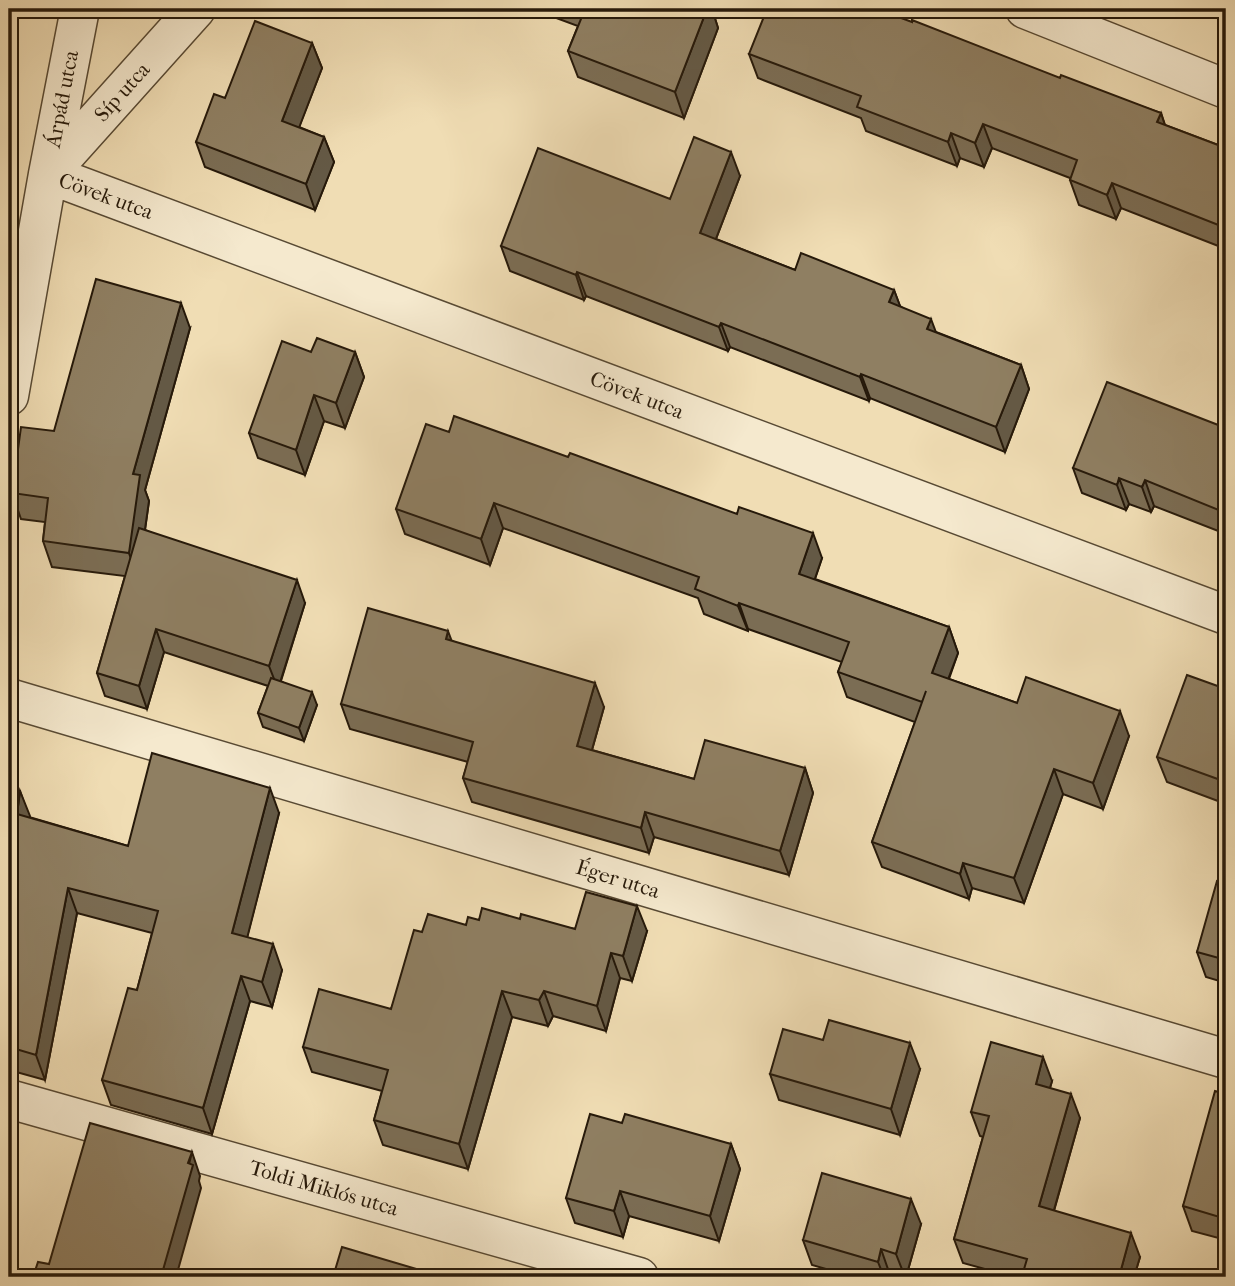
<svg xmlns="http://www.w3.org/2000/svg" width="1235" height="1286" font-family="'IM FELL French Canon',serif">
  <rect width="100%" height="100%" fill="#f0ddb4"/>
  <filter id="stains"><feTurbulence type="fractalNoise" baseFrequency=".00286" numOctaves="4"/><feColorMatrix values="0 0 0 0 .2 0 0 0 0 .09 0 0 0 0 .02 0 0 0 .5 -.17"/></filter>
  <radialGradient id="worn" r=".72"><stop offset=".6" stop-color="#630" stop-opacity="0"/><stop offset="1" stop-color="#630" stop-opacity=".3"/></radialGradient>
  <g fill="none" stroke-linecap="round" stroke-linejoin="round">
    <defs>
      <path id="minor" d="M 1025,9 L 1226,89
        M 49,173 L 196,9
        M 48,174 L 1226,615
        M 9,396 L 48,174 L 80,9
        M 9,698 L 1226,1059
        M 9,1099 L 639,1277"/>
    </defs>
    <!-- minor casing -->
    <use href="#minor" stroke="#584a34" stroke-width="41"/>
    <!-- minor -->
    <use href="#minor" stroke="#f5e9ce" stroke-width="38"/>
  </g>
  <!-- wall -->
  <path fill="#7b6d54" stroke="#26190a" stroke-width="2" d="M 532,9 L 712,9 L 718,28 L 684,118 L 578,77 L 568,51 L 578,26 Z
    M 312,43 L 322,68 L 299,127 L 324,137 L 334,162 L 315,210 L 205,167 L 196,142 L 225,98 Z
    M 749,54 L 1060,78 L 1161,113 L 1165,125 L 1226,148 L 1226,249 L 1121,208 L 1116,219 L 1079,205 L 1070,180 L 1070,178 L 992,148 L 984,167 L 960,158 L 957,166 L 866,131 L 861,118 L 758,78 Z
    M 740,176 L 716,239 L 795,270 L 894,290 L 900,306 L 936,332 L 1021,365 L 1029,389 L 1005,452 L 870,398 L 869,401 L 730,347 L 728,351 L 586,296 L 584,300 L 510,271 L 501,246 L 670,199 Z
    M 190,328 L 145,490 L 149,501 L 145,530 L 305,603 L 281,681 L 317,705 L 304,741 L 263,727 L 258,713 L 268,686 L 164,652 L 147,709 L 105,696 L 97,673 L 125,576 L 52,567 L 43,541 L 45,522 L 21,519 L 12,493 L 54,431 Z
    M 311,352 L 355,352 L 364,377 L 345,428 L 324,421 L 305,475 L 258,458 L 249,433 Z
    M 1226,428 L 1226,534 L 1154,506 L 1151,512 L 1129,504 L 1126,510 L 1082,493 L 1073,468 Z
    M 449,432 L 822,558 L 815,579 L 949,627 L 958,653 L 949,679 L 1017,703 L 1129,736 L 1103,809 L 1063,794 L 1024,903 L 972,888 L 969,899 L 882,867 L 872,842 L 915,722 L 847,697 L 838,672 L 842,662 L 748,629 L 748,631 L 704,614 L 698,598 L 503,528 L 490,565 L 405,534 L 396,509 Z
    M 452,641 L 604,707 L 592,750 L 694,779 L 805,768 L 813,793 L 789,875 L 654,837 L 649,853 L 472,802 L 463,778 L 468,762 L 350,729 L 341,704 Z
    M 1226,689 L 1226,804 L 1167,782 L 1157,757 Z
    M 9,790 L 20,791 L 29,817 L 128,846 L 279,813 L 247,937 L 282,970 L 272,1007 L 250,1001 L 212,1134 L 111,1105 L 102,1080 L 137,990 L 152,933 L 77,913 L 45,1080 L 9,1070 Z
    M 1226,884 L 1226,983 L 1206,977 L 1197,952 Z
    M 520,919 L 575,929 L 647,931 L 632,981 L 620,978 L 606,1031 L 553,1016 L 548,1026 L 512,1017 L 468,1169 L 383,1145 L 374,1120 L 382,1091 L 312,1072 L 303,1047 L 391,1009 L 422,932 L 466,925 L 479,920 Z
    M 920,1069 L 900,1135 L 779,1100 L 770,1074 Z
    M 1052,1081 L 1050,1088 L 1080,1118 L 1054,1211 L 1140,1257 L 1134,1277 L 1014,1277 L 963,1263 L 954,1239 L 983,1137 L 980,1136 L 971,1112 Z
    M 1226,1094 L 1226,1240 L 1192,1231 L 1183,1206 Z
    M 622,1123 L 731,1144 L 740,1169 L 719,1241 L 629,1216 L 623,1237 L 575,1223 L 566,1198 Z
    M 921,1224 L 906,1277 L 899,1277 L 890,1275 L 890,1277 L 854,1277 L 812,1265 L 803,1240 Z"/>
  <!-- shaded-wall -->
  <path fill="#645945" stroke="#26190a" stroke-width="2" d="M 707,9 L 712,9 L 718,28 L 684,118 L 675,92 Z
    M 312,43 L 322,68 L 292,146 L 282,121 Z
    M 9,75 L 16,93 L 9,143 Z
    M 1161,113 L 1169,138 L 1157,122 Z
    M 983,124 L 992,148 L 984,167 L 975,143 Z
    M 951,133 L 960,158 L 957,166 L 948,142 Z
    M 324,137 L 334,162 L 315,210 L 306,184 Z
    M 731,152 L 740,176 L 709,257 L 700,233 Z
    M 1112,183 L 1121,208 L 1116,219 L 1107,195 Z
    M 577,272 L 586,296 L 584,300 L 576,275 Z
    M 894,290 L 903,314 L 889,302 Z
    M 181,303 L 190,328 L 145,490 L 149,501 L 138,578 L 129,553 L 133,474 Z
    M 931,319 L 940,343 L 927,329 Z
    M 721,323 L 730,347 L 728,351 L 719,327 Z
    M 355,352 L 364,377 L 345,428 L 336,403 Z
    M 1021,365 L 1029,389 L 1005,452 L 996,427 Z
    M 861,374 L 870,398 L 869,401 L 860,377 Z
    M 314,395 L 324,421 L 305,475 L 296,450 Z
    M 1119,478 L 1129,504 L 1126,510 L 1117,485 Z
    M 1145,480 L 1154,506 L 1151,512 L 1142,487 Z
    M 494,503 L 503,528 L 490,565 L 481,539 Z
    M 813,533 L 822,558 L 808,599 L 799,574 Z
    M 297,580 L 305,603 L 278,689 L 269,666 Z
    M 739,603 L 748,629 L 748,631 L 738,606 Z
    M 949,627 L 958,653 L 941,698 L 932,673 Z
    M 156,629 L 164,652 L 147,709 L 139,686 Z
    M 448,631 L 457,655 L 446,639 Z
    M 595,683 L 604,707 L 586,771 L 577,746 Z
    M 312,692 L 317,705 L 304,741 L 299,728 Z
    M 1120,711 L 1129,736 L 1103,809 L 1093,783 Z
    M 805,768 L 813,793 L 789,875 L 780,851 Z
    M 1054,769 L 1063,794 L 1024,903 L 1014,878 Z
    M 270,788 L 279,813 L 242,958 L 232,933 Z
    M 20,791 L 30,816 L 26,839 L 17,814 Z
    M 645,812 L 654,837 L 649,853 L 641,828 Z
    M 963,863 L 972,888 L 969,899 L 960,874 Z
    M 68,888 L 77,913 L 45,1080 L 36,1055 Z
    M 637,906 L 647,931 L 632,981 L 623,956 Z
    M 273,944 L 282,970 L 272,1007 L 262,982 Z
    M 611,953 L 620,978 L 606,1031 L 597,1006 Z
    M 241,976 L 250,1001 L 212,1134 L 203,1108 Z
    M 502,991 L 512,1017 L 468,1169 L 459,1144 Z
    M 544,991 L 553,1016 L 548,1026 L 539,1000 Z
    M 910,1043 L 920,1069 L 900,1135 L 891,1109 Z
    M 1043,1057 L 1052,1081 L 1044,1108 L 1036,1084 Z
    M 1071,1094 L 1080,1118 L 1048,1231 L 1039,1206 Z
    M 731,1144 L 740,1169 L 719,1241 L 710,1216 Z
    M 192,1152 L 200,1176 L 199,1181 L 201,1188 L 176,1277 L 161,1277 Z
    M 620,1191 L 629,1216 L 623,1237 L 614,1211 Z
    M 911,1199 L 921,1224 L 906,1277 L 905,1277 L 896,1254 Z
    M 1131,1233 L 1140,1257 L 1134,1277 L 1119,1277 Z
    M 881,1249 L 890,1275 L 890,1277 L 884,1277 L 878,1262 Z"/>
  <!-- building -->
  <path fill="#8f7f62" stroke="#26190a" stroke-width="2" d="M 585,9 L 707,9 L 675,92 L 568,51 Z
    M 767,9 L 877,9 L 912,22 L 912,20 L 1060,78 L 1061,75 L 1161,113 L 1157,122 L 1226,148 L 1226,228 L 1112,183 L 1107,195 L 1070,180 L 1077,160 L 983,124 L 975,143 L 951,133 L 948,142 L 857,107 L 861,96 L 749,54 Z
    M 255,21 L 312,43 L 282,121 L 324,137 L 306,184 L 196,142 L 214,94 L 225,98 Z
    M 694,137 L 731,152 L 700,233 L 795,270 L 801,253 L 894,290 L 889,302 L 931,319 L 927,329 L 1021,365 L 996,427 L 861,374 L 860,377 L 721,323 L 719,327 L 577,272 L 576,275 L 501,246 L 538,148 L 670,199 Z
    M 96,279 L 181,303 L 133,474 L 140,475 L 129,553 L 43,541 L 48,498 L 12,493 L 21,427 L 54,431 Z
    M 317,338 L 355,352 L 336,403 L 314,395 L 296,450 L 249,433 L 282,341 L 311,352 Z
    M 1107,382 L 1226,428 L 1226,513 L 1145,480 L 1142,487 L 1119,478 L 1117,485 L 1073,468 Z
    M 454,416 L 568,457 L 570,453 L 737,514 L 739,507 L 813,533 L 799,574 L 949,627 L 932,673 L 1017,703 L 1026,677 L 1120,711 L 1093,783 L 1054,769 L 1014,878 L 963,863 L 960,874 L 872,842 L 926,691 L 922,702 L 838,672 L 849,642 L 739,603 L 738,606 L 695,589 L 699,577 L 494,503 L 481,539 L 396,509 L 426,424 L 449,432 Z
    M 139,528 L 297,580 L 269,666 L 156,629 L 139,686 L 97,673 Z
    M 368,608 L 448,631 L 446,639 L 595,683 L 577,746 L 694,779 L 705,740 L 805,768 L 780,851 L 645,812 L 641,828 L 463,778 L 473,742 L 341,704 Z
    M 1187,675 L 1226,689 L 1226,782 L 1157,757 Z
    M 271,678 L 312,692 L 299,728 L 258,713 Z
    M 152,753 L 270,788 L 232,933 L 273,944 L 262,982 L 241,976 L 203,1108 L 102,1080 L 128,988 L 137,990 L 158,911 L 68,888 L 36,1055 L 9,1047 L 9,790 L 20,791 L 17,814 L 128,846 Z
    M 1217,881 L 1226,884 L 1226,960 L 1197,952 Z
    M 586,892 L 637,906 L 623,956 L 611,953 L 597,1006 L 544,991 L 539,1000 L 502,991 L 459,1144 L 374,1120 L 388,1070 L 303,1047 L 319,989 L 391,1009 L 414,930 L 422,932 L 428,914 L 466,925 L 468,917 L 479,920 L 482,908 L 520,919 L 521,914 L 575,929 Z
    M 829,1020 L 910,1043 L 891,1109 L 770,1074 L 783,1029 L 823,1040 Z
    M 991,1042 L 1043,1057 L 1036,1084 L 1071,1094 L 1039,1206 L 1131,1233 L 1119,1277 L 1027,1277 L 1022,1276 L 1027,1259 L 954,1239 L 989,1116 L 971,1112 Z
    M 1215,1091 L 1226,1094 L 1226,1219 L 1183,1206 Z
    M 590,1114 L 622,1123 L 625,1114 L 731,1144 L 710,1216 L 620,1191 L 614,1211 L 566,1198 Z
    M 90,1123 L 192,1152 L 188,1163 L 193,1165 L 161,1277 L 33,1277 L 38,1262 L 49,1264 Z
    M 822,1173 L 911,1199 L 896,1254 L 881,1249 L 878,1262 L 803,1240 Z
    M 342,1247 L 430,1273 L 428,1277 L 333,1277 Z"/>
  <g text-anchor="middle" stroke-width="5" stroke-linejoin="round" paint-order="stroke">
    <!-- street labels -->
    <g font-size="21" fill="#26190a" stroke="#f5e9ce">
      <text transform="translate(122 92) rotate(-48)" y="7">Síp utca</text>
      <text transform="translate(62 99) rotate(-79)" y="7">Árpád utca</text>
      <text transform="translate(106 196) rotate(20)" y="7">Cövek utca</text>
      <text transform="translate(637 395) rotate(21)" y="7">Cövek utca</text>
      <text transform="translate(618 879) rotate(17)" y="7">Éger utca</text>
      <text transform="translate(324 1188) rotate(16)" y="7">Toldi Miklós utca</text>
    </g>
  </g>
  <!-- margin -->
  <rect width="1235" height="1286" fill="none" stroke="#f0ddb4" stroke-width="35"/>
  <rect x="10" y="10" width="1214" height="1265" fill="none" stroke="#26190a" stroke-width="3.5"/>
  <rect x="18" y="18" width="1200" height="1251" fill="none" stroke="#26190a" stroke-width="2"/>
  <rect width="100%" height="100%" filter="url(#stains)"/>
  <rect width="100%" height="100%" fill="url(#worn)"/>
</svg>
